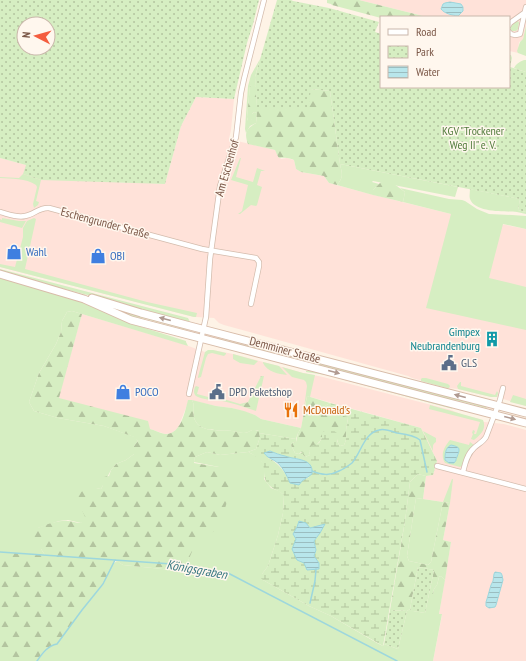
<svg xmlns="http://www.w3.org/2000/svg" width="526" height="661" font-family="'PT Sans Narrow',sans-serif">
  <defs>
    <pattern id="forest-firs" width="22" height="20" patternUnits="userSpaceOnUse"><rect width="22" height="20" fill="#d6eec2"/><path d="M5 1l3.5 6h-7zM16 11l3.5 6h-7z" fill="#b3c49f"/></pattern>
    <pattern id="wetland-marsh" width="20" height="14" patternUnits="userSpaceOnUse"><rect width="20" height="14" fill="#d6eec2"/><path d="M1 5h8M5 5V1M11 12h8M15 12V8" fill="none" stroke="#b3c49f"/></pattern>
    <pattern id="park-dots" width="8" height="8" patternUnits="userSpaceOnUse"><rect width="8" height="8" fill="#d6eec2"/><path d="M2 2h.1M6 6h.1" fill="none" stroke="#b3c49f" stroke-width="1.8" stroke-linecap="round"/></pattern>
    <pattern id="water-rules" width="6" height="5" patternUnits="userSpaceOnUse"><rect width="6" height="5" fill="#b8e6eb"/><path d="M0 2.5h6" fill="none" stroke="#9bbdc0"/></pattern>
  </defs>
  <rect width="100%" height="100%" fill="#fef3e6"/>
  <!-- commercial -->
  <path fill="#ffe2d9" d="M 359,0 L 526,0 L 526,26 L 523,40 L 519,42 L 518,53 L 514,52 L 509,51 L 509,17 L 427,17 Z
    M 196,97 L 234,99 L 231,130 L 229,139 L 275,150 L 281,159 L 287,158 L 294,160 L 296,169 L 301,172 L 324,176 L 329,183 L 370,194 L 451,214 L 526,229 L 526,406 L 497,397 L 491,397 L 458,389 L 447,388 L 412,378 L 408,376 L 224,325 L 219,323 L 214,318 L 196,317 L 194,317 L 0,267 L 0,158 L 26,165 L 123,183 L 134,182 L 165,184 L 181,126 Z
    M 82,314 L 183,344 L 205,352 L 213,350 L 233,354 L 282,367 L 303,373 L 323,377 L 451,410 L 463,415 L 480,419 L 484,422 L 504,424 L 526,430 L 526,661 L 433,661 L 442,615 L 439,614 L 451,542 L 443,540 L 450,503 L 423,499 L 426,476 L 433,475 L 437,461 L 421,428 L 307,396 L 301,428 L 261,419 L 255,415 L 232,408 L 216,406 L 189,400 L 178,428 L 172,433 L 165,434 L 58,398 Z"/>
  <!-- grass -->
  <path fill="#d6eec2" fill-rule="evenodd" d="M 517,21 L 519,22 L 518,29 L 516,31 L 512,31 L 510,29 L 510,26 Z
    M 526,26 L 526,56 L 518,53 L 517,51 L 520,42 L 523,39 Z
    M 260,59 L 255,77 L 256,87 L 253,85 L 250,86 L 247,117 L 248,121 L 252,119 L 252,114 L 254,112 L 257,113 L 256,123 L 250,126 L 246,133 L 245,129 L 248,86 L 251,75 Z
    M 524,60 L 526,60 L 526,72 L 514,68 C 516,64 519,62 524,60 Z
    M 240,158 L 241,158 L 236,177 L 253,182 L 257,168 L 265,171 L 261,171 L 257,185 L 262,187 L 257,205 L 256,206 L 251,205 L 240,214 L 238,214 L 242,211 L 248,185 L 231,180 Z
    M 340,164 L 458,187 L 455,197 L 373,181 L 372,182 L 379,184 L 373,190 L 373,195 L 337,185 C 344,176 342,174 340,164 Z
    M 23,174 L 41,180 L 36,201 L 39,202 L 38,205 L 34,208 L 33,204 L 37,187 L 36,185 C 26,178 11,179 0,178 L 0,177 L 19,178 Z
    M 400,188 L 449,199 L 462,200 L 465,201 L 477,209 L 489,214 L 512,215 L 526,216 L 526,229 L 503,224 L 489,278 L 526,287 L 526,330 L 426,308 L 451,214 L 403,202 L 405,192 Z
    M 470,189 L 520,199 L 518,210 L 526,212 L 526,214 C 523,213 520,213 517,212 C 505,211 475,213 470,199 C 469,196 470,192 470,189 Z
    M 2,218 L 19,221 L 26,221 L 22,228 L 0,222 L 0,219 L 2,220 Z
    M 34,218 L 36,219 L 25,269 L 147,302 L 197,313 L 196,317 L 194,317 L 0,267 L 0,264 L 15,267 L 23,237 L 23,228 L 27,221 Z
    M 0,269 C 63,285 125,302 188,318 L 190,322 L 0,272 Z
    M 0,278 L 73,297 L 100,307 L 129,323 L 186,341 L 186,342 L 188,346 L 72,311 L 67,312 L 62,321 L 61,332 L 56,344 L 39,373 L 29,402 L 34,411 L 58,418 L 104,426 L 135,437 L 138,441 L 134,446 L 134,454 L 126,460 L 116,464 L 111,470 L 101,489 L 95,488 L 81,500 C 81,507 83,512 87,519 L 81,523 L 68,520 L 59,521 L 38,528 L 41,549 L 45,555 L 0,552 Z
    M 127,312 L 129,312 L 188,328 L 187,330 L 146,319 L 128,316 L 126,315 Z
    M 217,338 L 257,348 L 272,350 L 487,407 L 486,408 L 463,402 L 447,399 L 271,352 L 250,349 L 216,340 Z
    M 208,350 L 213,350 L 226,353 L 226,354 L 224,356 L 212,353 L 208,354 L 206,358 L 201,377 L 198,378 L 198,377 L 205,352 Z
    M 233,354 L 258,361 L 254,365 L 240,363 L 233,359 Z
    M 263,362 L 279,366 L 287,375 C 279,374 267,372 263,363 Z
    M 282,367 L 303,373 L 315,375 L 310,397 L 307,396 L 304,408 L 307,386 L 306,382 L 304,380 L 292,377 Z
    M 306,371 L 313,371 L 449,406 L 453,409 L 326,375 L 306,372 Z
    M 422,378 L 426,378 L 448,384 L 450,386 L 449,388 L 447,388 L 421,381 L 421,379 Z
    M 460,382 L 461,382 L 461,386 L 495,395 L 497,391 L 498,393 L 497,397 L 491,397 L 458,389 L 457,386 Z
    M 196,386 L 199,387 L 197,394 L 212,398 L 220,398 L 240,404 L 248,402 L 241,406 C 235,404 228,402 222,401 C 215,400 202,400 196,396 C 193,393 194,390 195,387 Z
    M 513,395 L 526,399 L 526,406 L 510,402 Z
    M 192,400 L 216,406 L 232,408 L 244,411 L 255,415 L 261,419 L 301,428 L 298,433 L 296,439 L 259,433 L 259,431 C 250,428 252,432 244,433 C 240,433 235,431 232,431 C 220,429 203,433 196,422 C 191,415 196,407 192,400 Z
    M 430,405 L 483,420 C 487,429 480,435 474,440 L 471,439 L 473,434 L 472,433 L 473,430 L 475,431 L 474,434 L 476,434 L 480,422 L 429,409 Z
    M 423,431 L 436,438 L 436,442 C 432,444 433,448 433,451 Z
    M 450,440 L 469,445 L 470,442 L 474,445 L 470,448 L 462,466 L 460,467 L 445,463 C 440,455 444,447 450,440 ZM 459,453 C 454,461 457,466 446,461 L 445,455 Z
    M 207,452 L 220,455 L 248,452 L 259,457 L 264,465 L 264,479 L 271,488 L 279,491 L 284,495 L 283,513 L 278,535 L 268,566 L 262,574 L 263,580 L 309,606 L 331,616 L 377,643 L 383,646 L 384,644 L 398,649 L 407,611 L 410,609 L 413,611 L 425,613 L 429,594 L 433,594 L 434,589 L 437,585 L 439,577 L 440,576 L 442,577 L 445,580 L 439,614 L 442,614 L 433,661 L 37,661 L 103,585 L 113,564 L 117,561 L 123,565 L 182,571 L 188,568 L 188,561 L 219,467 L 194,462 L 195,457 Z
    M 452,479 L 453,479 L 450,503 L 443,502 L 431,562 L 428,565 L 409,561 L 407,556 L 416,498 L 443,502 Z"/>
  <!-- forest -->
  <path fill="url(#forest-firs)" d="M 327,0 L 359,0 L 427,17 L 381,17 L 381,18 L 332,5 L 331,4 L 327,3 Z
    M 253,84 L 256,87 L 257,107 L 311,89 L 330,91 L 340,164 C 342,174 344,176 337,185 L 329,183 L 324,176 L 301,172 L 296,169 L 294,160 C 292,159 289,158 287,158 C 277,157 280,161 275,150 L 248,144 C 244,133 246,129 256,123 L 257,113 L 254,112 L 252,114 L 252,119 L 250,123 L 248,121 L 247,117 L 250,86 Z
    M 381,182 L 394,184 L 405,192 L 403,202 L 373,195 L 373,190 Z
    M 72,311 L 82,314 L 59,398 L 148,421 L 150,429 C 154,430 160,433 165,434 C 181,435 185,411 188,400 L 192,400 C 196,407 191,415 196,422 C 203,433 220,429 232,431 C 236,431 240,433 244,433 C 252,432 249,428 259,431 L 260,437 L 256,449 L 248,452 L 220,455 L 207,452 L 195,457 L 194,463 L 219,467 L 231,472 L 232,485 L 220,525 L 212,533 L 200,533 L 188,561 L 188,568 L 182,571 L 123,565 L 115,560 L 103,584 L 82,610 L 57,644 C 47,646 42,654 37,661 L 0,661 L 0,552 L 45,555 L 41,549 C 27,547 28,532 40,527 C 48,524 60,520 68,521 C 72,521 76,523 81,523 L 83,520 L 86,519 L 81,508 L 81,500 L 77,499 L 77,496 C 85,487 90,486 101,489 L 103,485 L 101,481 L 104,477 L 109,476 L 111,470 L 116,464 L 126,460 L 134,454 L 134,446 L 138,441 L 134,437 L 104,426 L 58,418 L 34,411 L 29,402 L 39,373 L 56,344 L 61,332 L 62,321 L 67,312 Z
    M 261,376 L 264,376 L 256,411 L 241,406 L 248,402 Z
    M 307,396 L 330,403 L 325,406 C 333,412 338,416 348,416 C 348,421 346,426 346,431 C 346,437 347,439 344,445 L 340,446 L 338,443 L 337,439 L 322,438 C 319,444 314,445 309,451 L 310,455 L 305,457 L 303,455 L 303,452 L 301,452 L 299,454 L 295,453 L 291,445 L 292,443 L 296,442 L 298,433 L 301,428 Z
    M 418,474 L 426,476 L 423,499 L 416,498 L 407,556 L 409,561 L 428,565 L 431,562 L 443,502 L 450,503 L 443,540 L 451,542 L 445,580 L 442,577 L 440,576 L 439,577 L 437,585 L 434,589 L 433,594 L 429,594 L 434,570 L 418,567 L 410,609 L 407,611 L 390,610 L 405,521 L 410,482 Z"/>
  <!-- wetland -->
  <path fill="url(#wetland-marsh)" fill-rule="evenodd" d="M 330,403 L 421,428 L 437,461 L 433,475 L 426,476 L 418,474 L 410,482 L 405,521 L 383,646 L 331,616 L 309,606 L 263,580 L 256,574 L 262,574 L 268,566 L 278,535 L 283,513 L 284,495 C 277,489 268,488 265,479 C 264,477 264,472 264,470 C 264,460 256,456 248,452 L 256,449 L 260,437 L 259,433 L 296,439 L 296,442 L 292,443 L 291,445 L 295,453 L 299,454 L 304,451 L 303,455 L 305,457 L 310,455 L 309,451 L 311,446 L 319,443 L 322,438 L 322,433 C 328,428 334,430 339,435 C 336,440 337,442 340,446 L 344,445 C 347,439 346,437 346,431 C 346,426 348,421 348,417 L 343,416 L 340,418 L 333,413 L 328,413 L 324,409 L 325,406 ZM 270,451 L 286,457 L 299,459 L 309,477 L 302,481 L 290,483 C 285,472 279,463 268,458 ZM 297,527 L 310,528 L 320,533 L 314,541 L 316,550 L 314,556 L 319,563 L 296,539 L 293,534 Z"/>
  <!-- park -->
  <path fill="url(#park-dots)" fill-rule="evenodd" d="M 0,0 L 259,0 L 253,24 L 247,43 L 234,99 L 196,97 L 181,126 L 165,184 L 41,180 L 23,174 L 26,165 L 0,158 ZM 24,24 L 48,24 L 48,48 L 24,48 Z
    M 277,0 L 291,0 L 293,1 L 329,8 L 379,22 L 375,32 L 381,34 L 381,87 L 509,87 L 509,55 L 511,55 L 512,58 L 510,67 L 526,72 L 526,212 L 518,210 L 520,199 L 340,164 L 330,91 L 311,89 L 308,109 L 257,107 L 255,77 Z
    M 418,567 L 434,570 L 425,613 L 412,611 L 410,609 Z
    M 390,610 L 407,611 L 398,649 L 384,644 Z"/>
  <!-- water -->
  <path fill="url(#water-rules)" stroke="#9dd7dd" d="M 450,2 L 461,4 L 463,7 L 463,11 L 458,16 C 452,15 445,14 441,9 L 443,4 L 445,3 Z
    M 451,445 C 461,447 460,449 457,457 C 454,464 458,458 454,463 L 449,463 L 445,460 C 445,454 445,448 451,445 Z
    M 270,451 C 275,453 280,455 285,456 C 296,460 314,458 312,474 L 302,481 L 299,485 L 290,483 C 287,476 282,465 275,461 C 270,458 268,458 264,453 Z
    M 299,521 L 306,523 L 310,528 L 325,524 L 320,533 L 314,541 L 316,550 L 314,556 L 319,563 L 319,569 L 307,570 L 304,563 L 297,560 L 292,549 L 296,539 L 293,534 L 297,527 Z
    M 495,572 L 501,573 L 502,575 L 503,580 L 496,605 L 495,607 L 489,608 L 486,606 L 486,602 L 487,599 L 491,585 L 493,581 L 494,574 Z"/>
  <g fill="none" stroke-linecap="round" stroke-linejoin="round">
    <!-- stream -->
    <path stroke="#9dd7dd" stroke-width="1.5" d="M 312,471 C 322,475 330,476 339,471 C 344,469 348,466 352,463 C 361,453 364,433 379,430 C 384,428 391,431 397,433 C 404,434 414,435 420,440 L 427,472
      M 0,552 L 172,564 L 228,573 L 397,661
      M 310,603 L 315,581 L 316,569
      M 37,661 C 42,654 47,646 57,644 L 82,610 L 103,584 L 115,560"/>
    <defs>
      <path id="street" d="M 509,25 L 510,23 L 524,13
        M 509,32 C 512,36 516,35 520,34 L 526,7
        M 0,212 C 8,214 17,218 25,216 C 34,215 39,207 49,208 L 202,249 L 256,258 L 259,262 L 259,266 L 251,304
        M 189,394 L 206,317 L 210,259 L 220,186 L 236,137 L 241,93 L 244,79 L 264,0
        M 437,466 L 526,489
        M 463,472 C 465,464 467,454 474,448 C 478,444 483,442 486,437 L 500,400 L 503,388"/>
      <path id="secondary" d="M 0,274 L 84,299 L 131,320 L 526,423
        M 92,298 L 141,313 L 190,326 L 526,413"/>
    </defs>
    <!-- street casing -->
    <use href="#street" stroke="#d4bcad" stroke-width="6"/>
    <!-- secondary casing -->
    <use href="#secondary" stroke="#d8bca9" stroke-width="9"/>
    <!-- street -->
    <use href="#street" stroke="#fff" stroke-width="4.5"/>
    <!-- secondary -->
    <use href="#secondary" stroke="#fff" stroke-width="7"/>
  </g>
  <!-- one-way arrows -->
  <defs><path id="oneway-solid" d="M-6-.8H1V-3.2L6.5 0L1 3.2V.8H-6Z"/></defs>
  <g fill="#b09a91">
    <use href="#oneway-solid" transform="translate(165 319) rotate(-165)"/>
    <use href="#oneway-solid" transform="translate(334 372) rotate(15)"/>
    <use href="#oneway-solid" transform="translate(460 396) rotate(-165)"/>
    <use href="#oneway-solid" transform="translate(510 418) rotate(15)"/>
  </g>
  <!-- icons -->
  <defs>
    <symbol id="shop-bare" viewBox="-9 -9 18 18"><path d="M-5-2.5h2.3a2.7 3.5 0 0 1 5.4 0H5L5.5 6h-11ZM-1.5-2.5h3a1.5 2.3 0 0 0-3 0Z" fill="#3f7fe0" stroke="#fff7ee" stroke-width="2.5" paint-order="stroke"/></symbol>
    <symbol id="building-bare" viewBox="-9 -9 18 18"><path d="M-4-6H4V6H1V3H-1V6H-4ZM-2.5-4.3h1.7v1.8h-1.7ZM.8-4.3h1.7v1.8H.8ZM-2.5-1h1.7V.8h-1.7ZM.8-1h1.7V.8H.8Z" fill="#0f9aa8" stroke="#fff7ee" stroke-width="2.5" paint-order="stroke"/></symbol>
    <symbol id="civic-bare" viewBox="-9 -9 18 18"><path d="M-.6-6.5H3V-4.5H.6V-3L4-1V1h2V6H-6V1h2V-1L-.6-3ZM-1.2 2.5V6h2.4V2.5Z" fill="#5c6f8a" stroke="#fff7ee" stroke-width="2.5" paint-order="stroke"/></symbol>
    <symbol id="restaurant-bare" viewBox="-9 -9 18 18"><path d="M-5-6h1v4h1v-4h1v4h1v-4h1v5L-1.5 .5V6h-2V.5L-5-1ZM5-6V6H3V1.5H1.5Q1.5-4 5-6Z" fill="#e8710a" stroke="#fff7ee" stroke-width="2.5" paint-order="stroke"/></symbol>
  </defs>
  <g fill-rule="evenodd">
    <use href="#shop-bare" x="3" y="241" width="22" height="22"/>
    <use href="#shop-bare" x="87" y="245" width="22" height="22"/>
    <use href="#building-bare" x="481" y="328" width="22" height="22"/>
    <use href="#civic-bare" x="438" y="352" width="22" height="22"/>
    <use href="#shop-bare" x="112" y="381" width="22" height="22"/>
    <use href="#civic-bare" x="206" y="381" width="22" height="22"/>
    <use href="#restaurant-bare" x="280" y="399" width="22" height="22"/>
  </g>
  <g text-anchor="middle" stroke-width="3" stroke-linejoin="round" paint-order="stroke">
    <!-- park labels -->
    <g font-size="12" fill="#527c3c" stroke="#fff7ee">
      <text x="473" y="135">KGV "Trockener<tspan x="473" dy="14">Weg II" e. V.</tspan></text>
    </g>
    <!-- street labels -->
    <g font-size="12" fill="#7b5747" stroke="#fff7ee">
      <text transform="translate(227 168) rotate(-74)" y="4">Am Eschenhof</text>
      <text transform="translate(105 223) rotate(15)" y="4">Eschengrunder Straße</text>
      <text transform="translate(285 350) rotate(15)" y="4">Demminer Straße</text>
    </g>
    <!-- shop labels -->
    <g font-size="12" fill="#366cbe" stroke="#fff7ee" text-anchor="start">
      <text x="26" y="256">Wahl</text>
      <text x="110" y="260">OBI</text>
      <text x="135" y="396">POCO</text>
    </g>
    <!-- culture labels -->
    <g font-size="12" fill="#0d838f" stroke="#fff7ee" text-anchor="end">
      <text x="480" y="336">Gimpex<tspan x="480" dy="14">Neubrandenburg</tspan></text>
    </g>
    <!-- service labels -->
    <g font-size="12" fill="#4e5e75" stroke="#fff7ee" text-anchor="start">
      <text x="461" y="367">GLS</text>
      <text x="229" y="396">DPD Paketshop</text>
    </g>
    <!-- food labels -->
    <g font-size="12" fill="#c56008" stroke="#fff7ee" text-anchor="start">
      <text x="303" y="414">McDonald's</text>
    </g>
    <!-- water labels -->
    <g font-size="13" font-style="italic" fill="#397982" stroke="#fff7ee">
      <text transform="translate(197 569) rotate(10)" y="5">Königsgraben</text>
    </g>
  </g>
  <!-- legend -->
  <rect x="380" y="16" width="130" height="72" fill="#fff7ee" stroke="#cab7ab"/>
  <rect x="388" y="29" width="20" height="6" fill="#ffffff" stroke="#cab7ab"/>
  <text x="416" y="36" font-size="12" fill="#7b5747">Road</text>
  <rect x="388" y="46" width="20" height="12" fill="url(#park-dots)" stroke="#cab7ab"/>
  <text x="416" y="56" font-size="12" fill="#7b5747">Park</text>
  <rect x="388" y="66" width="20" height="12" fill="url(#water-rules)" stroke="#cab7ab"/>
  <text x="416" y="76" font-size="12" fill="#7b5747">Water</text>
  <!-- north arrow -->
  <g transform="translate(36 36) rotate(276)"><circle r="19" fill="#fff7ee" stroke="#cab7ab"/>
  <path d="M0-3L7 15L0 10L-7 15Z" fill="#f45d3f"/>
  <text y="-6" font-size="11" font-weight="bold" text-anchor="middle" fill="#7b5747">N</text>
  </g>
</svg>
